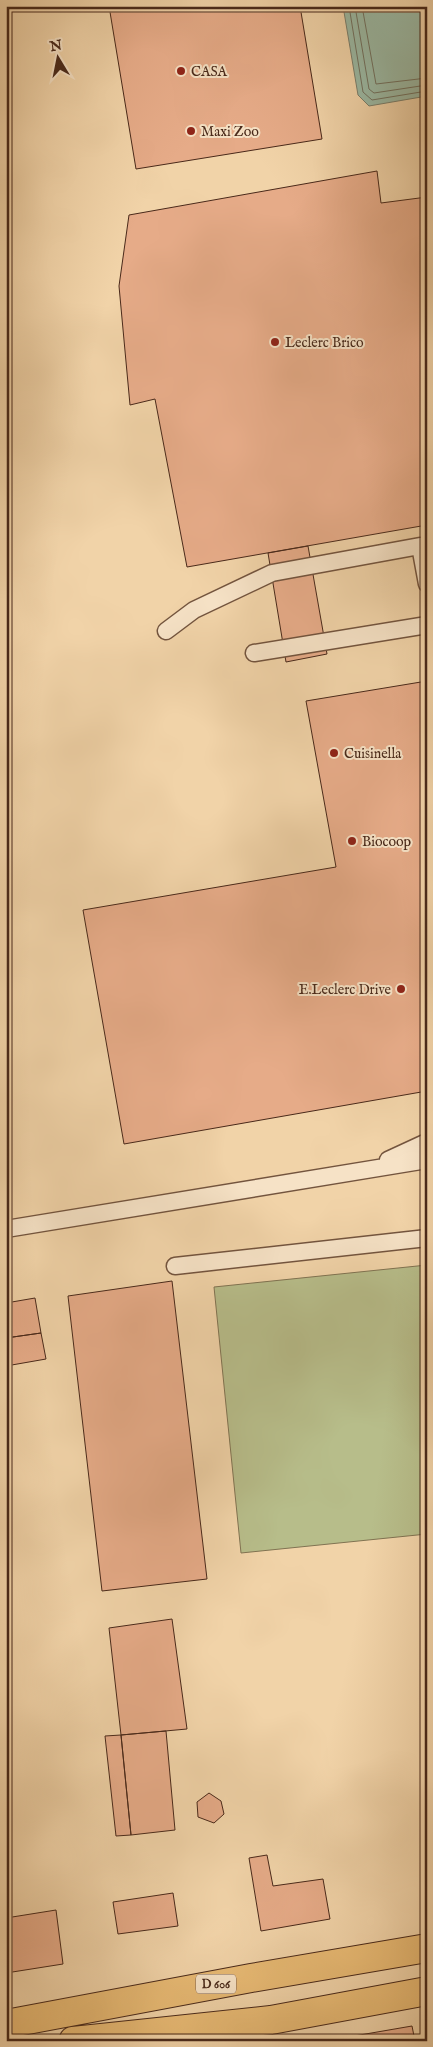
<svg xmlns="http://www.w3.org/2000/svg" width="433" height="2047" font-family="'IM FELL English',serif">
  <rect width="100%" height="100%" fill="#f1d3a8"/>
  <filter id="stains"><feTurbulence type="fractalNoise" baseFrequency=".004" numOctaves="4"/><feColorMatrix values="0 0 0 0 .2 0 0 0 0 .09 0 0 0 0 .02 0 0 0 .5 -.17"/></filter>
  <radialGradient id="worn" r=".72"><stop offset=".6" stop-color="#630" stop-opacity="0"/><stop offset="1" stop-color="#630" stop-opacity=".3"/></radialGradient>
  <!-- green -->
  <path fill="#b7bd8a" stroke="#807352" d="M 427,1265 L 427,1534 L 241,1553 L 214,1287 Z"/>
  <!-- water -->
  <path fill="#9bb9a4" stroke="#7a7f6d" d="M 343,6 L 427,6 L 427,96 L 369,106 L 358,95 Z"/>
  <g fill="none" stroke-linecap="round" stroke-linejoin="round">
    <!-- shore -->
    <path stroke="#72715f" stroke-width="1" d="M 349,6 L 363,92 L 372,100 L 427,91
      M 355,6 L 369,89 L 374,93 L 427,85
      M 362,6 L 376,84 L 427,78"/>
  </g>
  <!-- building -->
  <path fill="#e6ab88" stroke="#49291a" d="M 109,6 L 300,6 L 322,139 L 136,169 Z
    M 377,171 L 381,203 L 427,197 L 427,525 L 187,567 L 155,399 L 130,405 L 119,286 L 129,215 Z
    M 308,546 L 327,654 L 286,662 L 268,553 Z
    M 427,681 L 427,1091 L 124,1144 L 83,910 L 336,867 L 306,701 Z
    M 172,1281 L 207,1579 L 102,1591 L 68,1296 Z
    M 35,1298 L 41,1333 L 6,1338 L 6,1303 Z
    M 41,1333 L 46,1359 L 6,1366 L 6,1338 Z
    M 172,1619 L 187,1729 L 121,1735 L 109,1628 Z
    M 166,1731 L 175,1830 L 131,1835 L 121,1735 Z
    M 121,1735 L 131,1835 L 116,1836 L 105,1736 Z
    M 209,1793 L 221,1801 L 224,1814 L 214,1823 L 198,1817 L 197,1802 Z
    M 267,1855 L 273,1886 L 323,1879 L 330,1919 L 261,1931 L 249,1858 Z
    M 173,1893 L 178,1926 L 118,1934 L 113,1902 Z
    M 56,1910 L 63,1964 L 6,1973 L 6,1918 Z
    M 412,2026 L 415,2041 L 325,2041 Z"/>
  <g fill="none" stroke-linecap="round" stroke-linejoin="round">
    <defs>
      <path id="lane" d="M 166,631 L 194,610 L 272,573 L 420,546 L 427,584
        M 254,653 L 427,625
        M 388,1160 L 427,1142
        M 6,1229 L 427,1160
        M 175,1266 L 427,1238"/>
      <path id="primary" d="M 6,2024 L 251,1978 L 427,1948
        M 73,2041 L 271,2020 L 427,1991"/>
    </defs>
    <!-- lane casing -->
    <use href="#lane" stroke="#73543e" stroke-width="19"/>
    <!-- primary casing -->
    <use href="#primary" stroke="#49291a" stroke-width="30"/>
    <!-- lane -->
    <use href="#lane" stroke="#f6e2c6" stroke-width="16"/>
    <!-- primary -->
    <use href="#primary" stroke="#e8ba74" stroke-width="28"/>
  </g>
  <!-- markers -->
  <g fill="#8f2418" stroke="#f6e2c6" stroke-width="2">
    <circle cx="181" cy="71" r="5"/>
    <circle cx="191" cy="131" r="5"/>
    <circle cx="275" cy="342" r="5"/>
    <circle cx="334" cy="753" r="5"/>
    <circle cx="352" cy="841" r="5"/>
    <circle cx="401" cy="989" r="5"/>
  </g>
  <g text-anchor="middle" stroke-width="4" stroke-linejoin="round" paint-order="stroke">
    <!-- shield labels -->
    <rect fill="#f6e2c6" stroke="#7d604e" stroke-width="1" x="196" y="1974.5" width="40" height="19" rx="4"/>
    <g font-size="12" font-weight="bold" fill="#49291a">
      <text x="216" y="1988">D 606</text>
    </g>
    <!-- poi labels -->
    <g font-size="14" fill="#49291a" stroke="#f6e2c6" text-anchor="start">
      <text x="191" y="76">CASA</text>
      <text x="201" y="136">Maxi Zoo</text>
      <text x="285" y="347">Leclerc Brico</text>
      <text x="344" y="758">Cuisinella</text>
      <text x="362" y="846">Biocoop</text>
      <text x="391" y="994" text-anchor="end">E.Leclerc Drive</text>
    </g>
  </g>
  <!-- margin -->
  <rect width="433" height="2047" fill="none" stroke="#f1d3a8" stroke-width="25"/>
  <rect x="8" y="8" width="418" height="2032" fill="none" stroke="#49291a" stroke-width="2.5"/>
  <rect x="12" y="12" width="408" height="2022" fill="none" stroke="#49291a"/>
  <!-- north arrow -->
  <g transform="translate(58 58) rotate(350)" stroke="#f6e2c6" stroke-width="4" paint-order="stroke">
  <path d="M0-4L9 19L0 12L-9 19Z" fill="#49291a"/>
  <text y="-8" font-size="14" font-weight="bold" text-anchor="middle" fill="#49291a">N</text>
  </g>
  <rect width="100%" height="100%" filter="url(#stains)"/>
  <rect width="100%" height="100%" fill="url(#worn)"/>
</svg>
